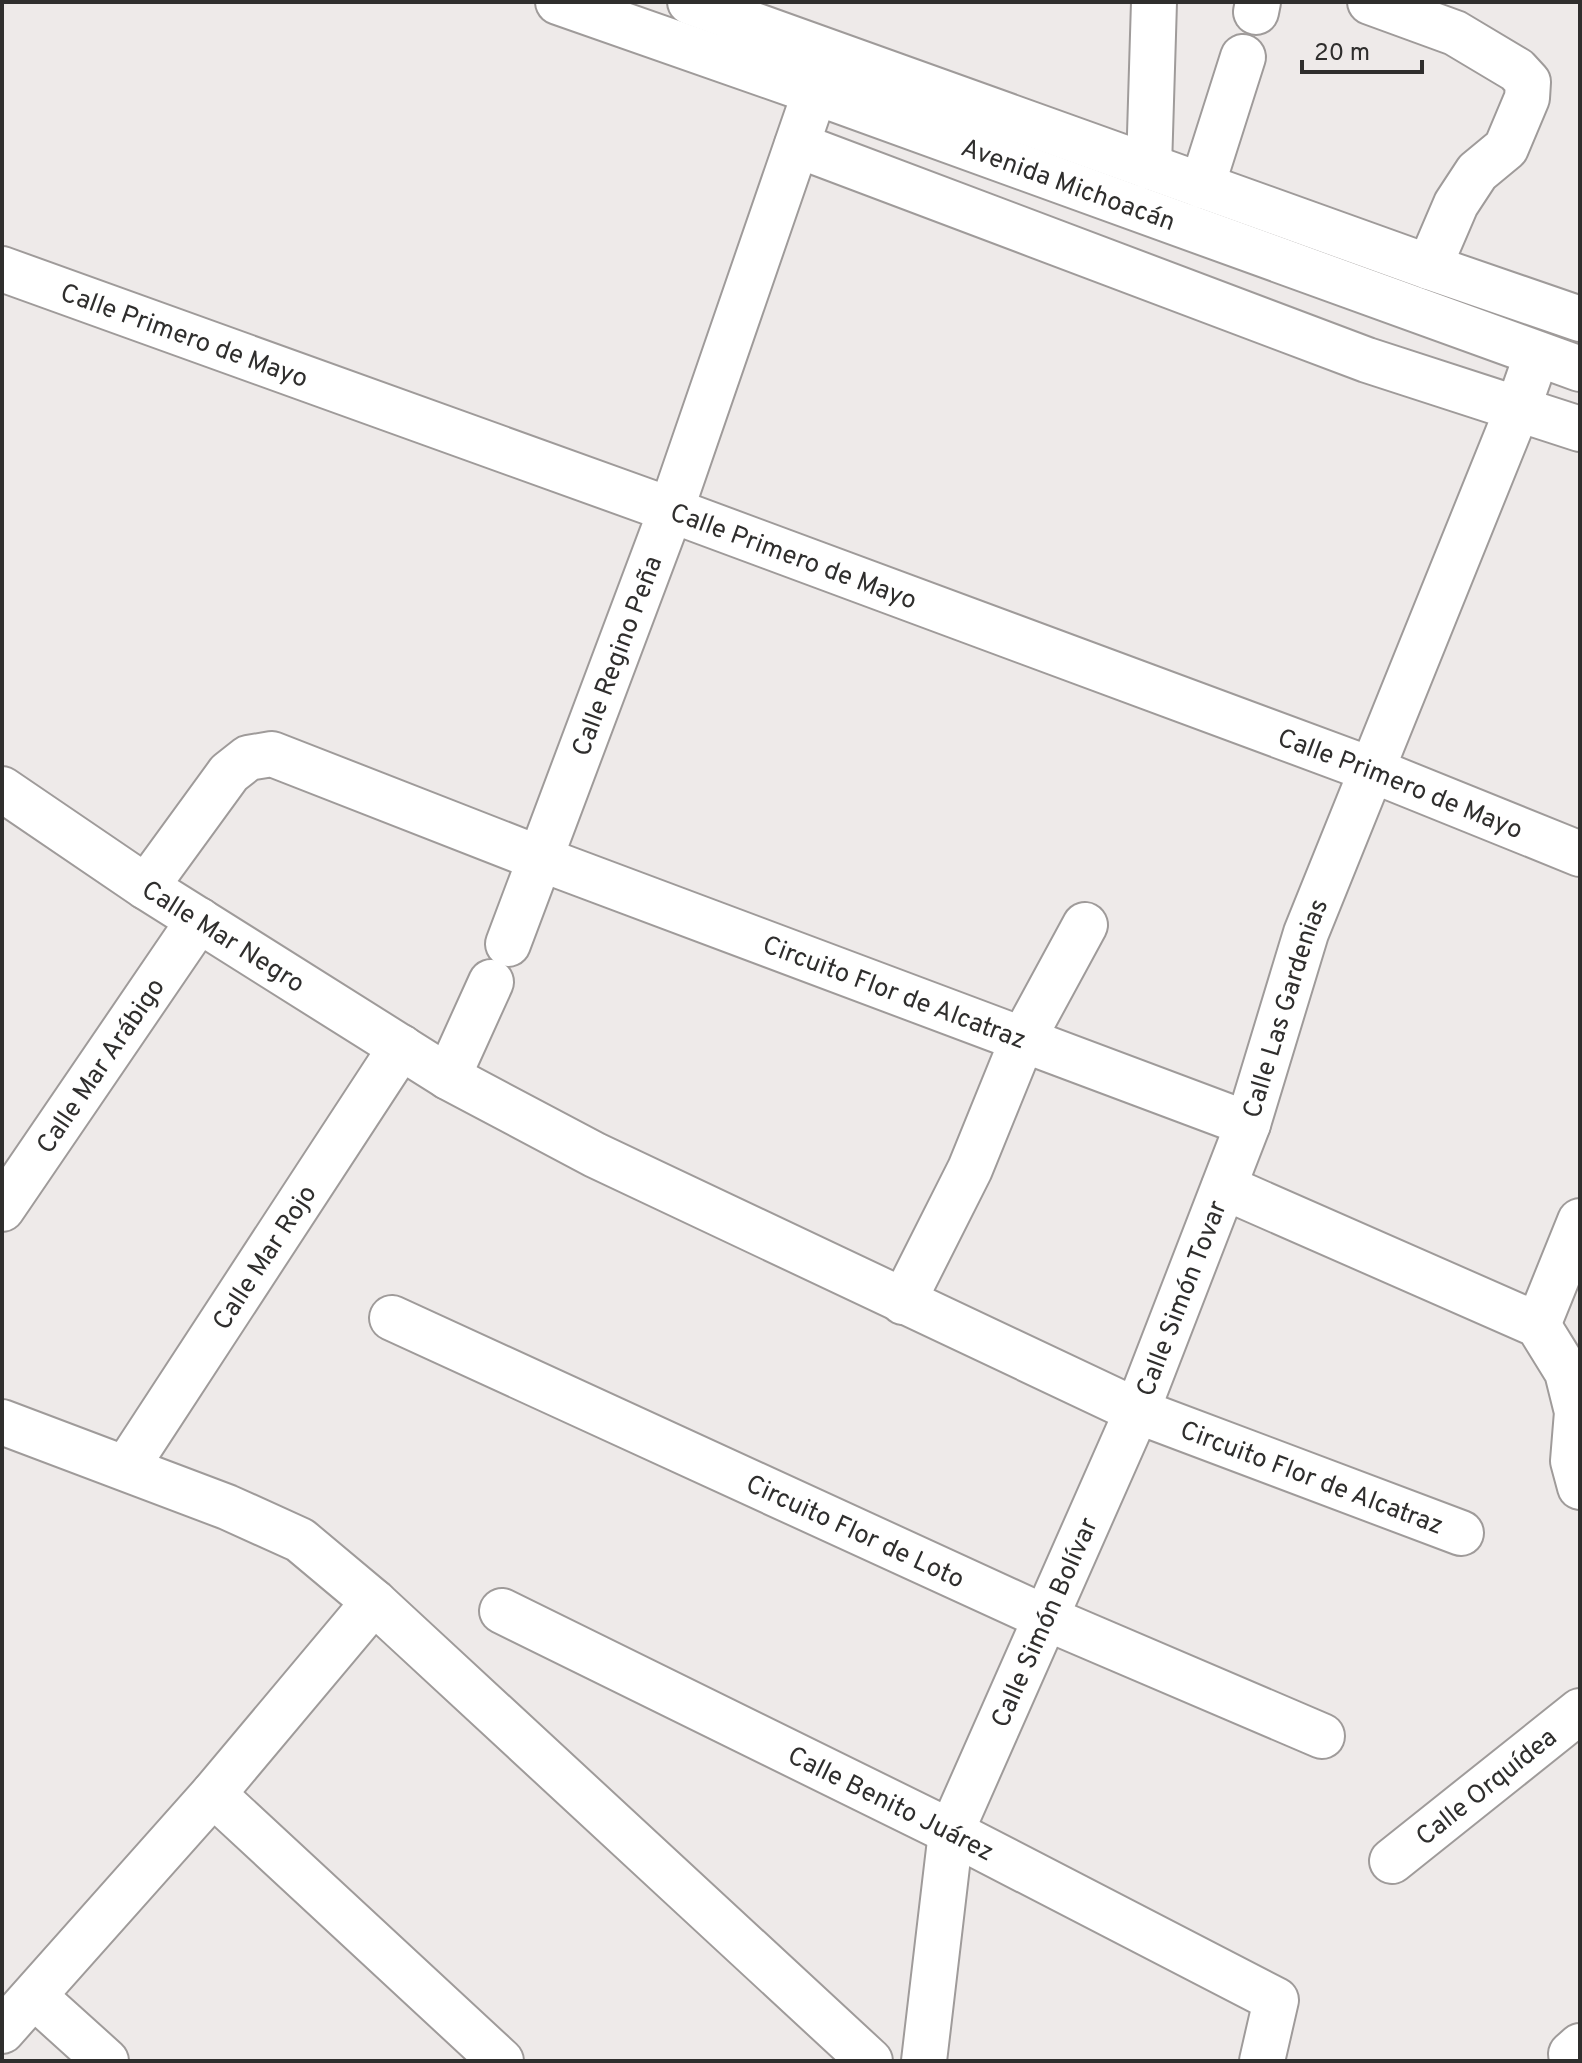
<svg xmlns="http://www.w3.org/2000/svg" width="1582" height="2063" font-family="Overpass,sans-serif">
  <rect width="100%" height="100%" fill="#eeeae9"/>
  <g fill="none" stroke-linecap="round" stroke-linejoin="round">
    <defs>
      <g id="minor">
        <path d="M 1370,2 L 1455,33 L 1517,70 L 1528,82 L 1527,98 L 1506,148 L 1477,172 L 1456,204 L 1429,267"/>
        <path d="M 1256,12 L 1258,2"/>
        <path d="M 797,145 L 1367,360 L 1580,429"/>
        <path d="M 1149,167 L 1154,2"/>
        <path d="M 1202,186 L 1243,57"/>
        <path id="s1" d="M 2,269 L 671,510 L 1372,770 L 1580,854"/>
        <path id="s2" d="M 2,789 L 146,887 L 448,1077 L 595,1155 L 1137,1411 L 1461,1533"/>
        <path id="s3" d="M 146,887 L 229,773 L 248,758 L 272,754 L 541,859 L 1248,1124"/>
        <path id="s4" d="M 508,944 L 671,510 L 815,92"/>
        <path d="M 448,1077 L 491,982"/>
        <path d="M 1224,1187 L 1538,1325 L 1567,1372 L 1577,1412 L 1573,1461 L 1580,1487"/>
        <path id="s5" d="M 2,1209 L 199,920"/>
        <path d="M 903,1302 L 970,1169 L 1022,1041 L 1085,925"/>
        <path id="s6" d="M 392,1318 L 1046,1618 L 1322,1736"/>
        <path d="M 1538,1325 L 1580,1221"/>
        <path d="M 2,1422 L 227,1507 L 300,1540 L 374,1602 L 870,2061"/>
        <path id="s7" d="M 126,1468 L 401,1047"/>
        <path id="s8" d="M 502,1611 L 951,1832 L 1276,2000 L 1262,2061"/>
        <path d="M 213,1794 L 501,2061"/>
        <path id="s9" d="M 1392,1861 L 1580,1711"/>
        <path d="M 34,1996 L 106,2061"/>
        <path d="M 2,2031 L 213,1794 L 374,1602"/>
        <path d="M 1571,2054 L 1580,2046"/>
        <path id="s10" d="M 924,2061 L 951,1832 L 1137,1411 L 1248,1124 L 1306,933 L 1518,408 L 1537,354"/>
      </g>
      <g id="major">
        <path id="s11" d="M 558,2 L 815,92 L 1580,369"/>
        <path d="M 690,2 L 1429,267 L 1580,319"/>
      </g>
    </defs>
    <!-- minor casing -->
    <use href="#minor" stroke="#9f9b9a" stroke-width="48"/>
    <!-- major casing -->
    <use href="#major" stroke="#9f9b9a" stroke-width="48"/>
    <!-- minor -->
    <use href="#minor" stroke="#fff" stroke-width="44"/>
    <!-- major -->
    <use href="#major" stroke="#fff" stroke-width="44"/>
  </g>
  <g text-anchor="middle" stroke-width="8" stroke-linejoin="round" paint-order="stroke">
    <!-- street labels -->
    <g font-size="26" fill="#2f2e2d" stroke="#eeeae9">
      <text dy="9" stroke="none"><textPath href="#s11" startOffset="542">Avenida Michoacán</textPath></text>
      <text dy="9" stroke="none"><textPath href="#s1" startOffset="194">Calle Primero de Mayo</textPath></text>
      <text dy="9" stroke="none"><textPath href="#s1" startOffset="842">Calle Primero de Mayo</textPath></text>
      <text dy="9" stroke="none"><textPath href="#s4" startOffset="308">Calle Regino Peña</textPath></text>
      <text dy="9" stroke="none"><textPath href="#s1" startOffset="1490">Calle Primero de Mayo</textPath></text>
      <text dy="9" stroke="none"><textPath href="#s2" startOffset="266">Calle Mar Negro</textPath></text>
      <text dy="9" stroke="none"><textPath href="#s3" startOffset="856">Circuito Flor de Alcatraz</textPath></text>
      <text dy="9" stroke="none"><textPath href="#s10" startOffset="1120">Calle Las Gardenias</textPath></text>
      <text dy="9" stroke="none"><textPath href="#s5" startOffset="174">Calle Mar Arábigo</textPath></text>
      <text dy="9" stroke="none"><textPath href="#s7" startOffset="252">Calle Mar Rojo</textPath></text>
      <text dy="9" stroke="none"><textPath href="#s10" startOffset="812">Calle Simón Tovar</textPath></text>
      <text dy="9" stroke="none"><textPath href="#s2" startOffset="1484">Circuito Flor de Alcatraz</textPath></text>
      <text dy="9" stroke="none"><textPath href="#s6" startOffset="510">Circuito Flor de Loto</textPath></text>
      <text dy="9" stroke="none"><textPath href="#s10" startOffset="460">Calle Simón Bolívar</textPath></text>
      <text dy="9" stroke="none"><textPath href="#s9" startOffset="120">Calle Orquídea</textPath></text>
      <text dy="9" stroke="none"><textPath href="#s8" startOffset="434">Calle Benito Juárez</textPath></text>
    </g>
  </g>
  <!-- border -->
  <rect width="1582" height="2063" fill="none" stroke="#2f2e2d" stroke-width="8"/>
  <!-- scale -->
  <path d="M1302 60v12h120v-12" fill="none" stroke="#2f2e2d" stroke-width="4"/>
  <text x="1314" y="60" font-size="24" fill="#2f2e2d" stroke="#eeeae9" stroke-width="6" paint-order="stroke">20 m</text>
</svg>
